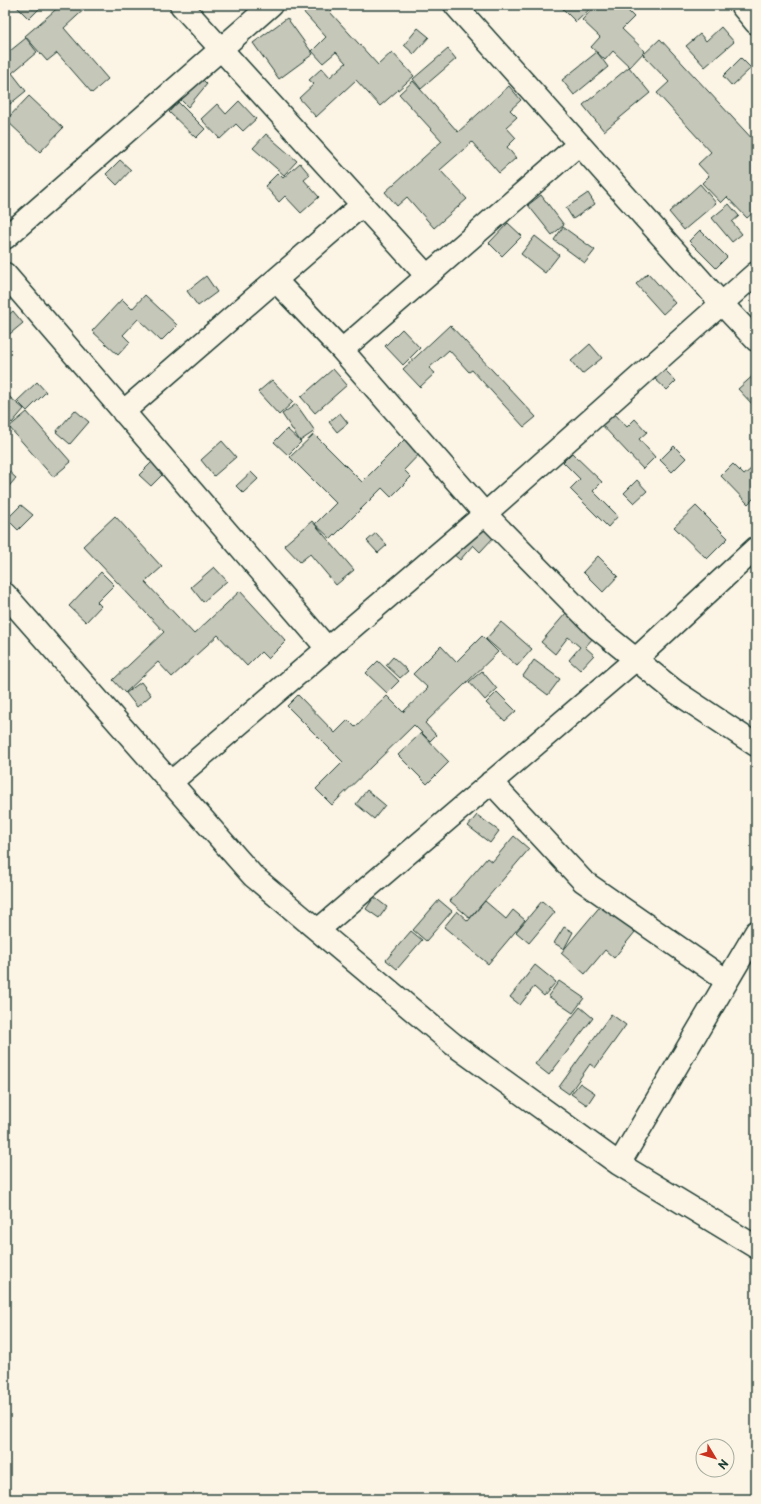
<svg xmlns="http://www.w3.org/2000/svg" width="761" height="1504" font-family="'Playpen Sans',sans-serif">
  <rect width="100%" height="100%" fill="#fcf5e5"/>
  <filter id="ink" filterUnits="userSpaceOnUse"><feTurbulence type="fractalNoise" baseFrequency=".025" numOctaves="2"/><feDisplacementMap in="SourceGraphic" scale="8" xChannelSelector="R" yChannelSelector="G"/><feConvolveMatrix kernelMatrix="1 2 1 2 8 2 1 2 1" color-interpolation-filters="sRGB"/></filter>
  <g filter="url(#ink)">
    <!-- building -->
    <path fill="#c5c7b9" stroke="#1f3d34" d="M 15,5 L 43,5 L 29,19 Z
      M 61,5 L 89,5 L 64,28 L 108,79 L 92,93 L 57,53 L 47,61 L 25,36 Z
      M 299,5 L 338,5 L 330,12 L 378,65 L 392,52 L 414,76 L 380,106 L 356,80 L 316,117 L 299,98 L 314,84 L 309,80 L 322,68 L 330,77 L 346,63 L 336,52 L 323,63 L 312,51 L 326,37 L 298,6 Z
      M 559,5 L 594,5 L 576,22 Z
      M 596,5 L 622,5 L 634,17 L 622,29 L 645,51 L 630,67 L 613,51 L 605,60 L 591,47 L 600,37 L 582,20 Z
      M 287,18 L 313,54 L 279,79 L 253,43 Z
      M 721,27 L 734,42 L 705,67 L 686,46 L 700,34 L 706,41 Z
      M 418,28 L 429,37 L 414,54 L 404,45 Z
      M 26,38 L 37,52 L 12,73 L 26,91 L 5,108 L 5,55 Z
      M 660,39 L 756,143 L 756,210 L 747,218 L 727,197 L 721,203 L 702,183 L 709,176 L 698,164 L 711,152 L 657,93 L 669,82 L 643,55 Z
      M 448,49 L 456,59 L 421,89 L 413,79 Z
      M 597,52 L 608,67 L 574,95 L 562,80 Z
      M 741,58 L 751,68 L 732,86 L 723,76 Z
      M 629,67 L 650,93 L 604,131 L 583,105 Z
      M 200,77 L 207,84 L 188,107 L 181,100 Z
      M 413,81 L 458,132 L 509,86 L 521,100 L 510,110 L 517,117 L 506,127 L 516,138 L 507,147 L 516,158 L 499,173 L 472,142 L 440,170 L 467,199 L 434,228 L 407,197 L 397,206 L 385,192 L 442,141 L 399,94 Z
      M 29,96 L 63,128 L 40,152 L 6,120 Z
      M 239,101 L 256,119 L 243,131 L 236,124 L 220,139 L 201,119 L 217,104 L 226,114 Z
      M 178,102 L 205,129 L 196,138 L 169,112 Z
      M 266,134 L 297,161 L 284,175 L 253,148 Z
      M 120,160 L 131,170 L 117,185 L 106,174 Z
      M 300,163 L 310,175 L 304,180 L 319,197 L 301,213 L 285,196 L 279,202 L 265,186 L 278,173 L 283,178 Z
      M 700,184 L 716,203 L 684,230 L 669,212 Z
      M 588,193 L 595,204 L 573,219 L 566,208 Z
      M 541,195 L 564,225 L 552,235 L 528,205 Z
      M 729,204 L 739,216 L 732,222 L 742,234 L 732,242 L 712,218 Z
      M 508,223 L 522,236 L 502,256 L 489,243 Z
      M 563,227 L 595,250 L 585,263 L 554,240 Z
      M 700,230 L 727,257 L 716,268 L 689,241 Z
      M 535,236 L 559,255 L 545,273 L 521,254 Z
      M 648,273 L 675,303 L 663,314 L 636,284 Z
      M 206,276 L 217,292 L 198,306 L 187,291 Z
      M 145,295 L 177,325 L 161,341 L 138,319 L 123,335 L 130,342 L 118,355 L 92,331 L 122,299 L 132,309 Z
      M 13,311 L 23,323 L 5,338 L 5,318 Z
      M 450,325 L 536,417 L 524,427 L 472,370 L 469,372 L 449,350 L 429,368 L 435,373 L 420,387 L 403,369 Z
      M 402,329 L 420,348 L 403,365 L 385,346 Z
      M 590,344 L 602,358 L 582,374 L 571,361 Z
      M 333,369 L 347,385 L 315,413 L 301,397 Z
      M 664,369 L 676,381 L 667,390 L 655,379 Z
      M 756,373 L 756,402 L 753,405 L 738,389 Z
      M 272,380 L 293,402 L 279,415 L 258,392 Z
      M 37,382 L 46,392 L 27,411 L 17,401 Z
      M 5,393 L 24,409 L 12,423 L 5,417 Z
      M 296,404 L 315,431 L 300,441 L 282,414 Z
      M 75,410 L 89,422 L 70,444 L 56,432 Z
      M 612,411 L 627,427 L 635,419 L 647,432 L 639,439 L 655,457 L 643,469 L 600,423 Z
      M 27,412 L 71,462 L 53,477 L 9,427 Z
      M 340,413 L 348,423 L 337,432 L 329,422 Z
      M 287,429 L 301,442 L 288,455 L 274,442 Z
      M 314,434 L 362,482 L 410,434 L 424,449 L 404,470 L 411,477 L 391,497 L 382,488 L 331,539 L 315,524 L 336,503 L 290,457 Z
      M 222,441 L 236,457 L 214,476 L 201,460 Z
      M 674,446 L 686,458 L 672,472 L 660,460 Z
      M 572,453 L 602,482 L 593,491 L 618,516 L 608,527 L 570,489 L 580,479 L 563,462 Z
      M 153,461 L 165,472 L 151,486 L 139,475 Z
      M 733,464 L 744,475 L 751,469 L 756,474 L 756,496 L 748,504 L 721,476 Z
      M 5,468 L 16,478 L 5,491 Z
      M 251,472 L 258,479 L 243,493 L 236,486 Z
      M 637,480 L 647,491 L 634,503 L 624,493 Z
      M 21,505 L 33,515 L 18,530 L 7,519 Z
      M 696,506 L 728,538 L 707,559 L 674,527 Z
      M 115,516 L 162,567 L 145,582 L 194,634 L 240,591 L 286,641 L 268,659 L 261,652 L 247,666 L 218,635 L 172,677 L 158,662 L 125,693 L 113,680 L 164,632 L 83,546 Z
      M 312,521 L 354,570 L 336,585 L 310,554 L 300,562 L 284,545 Z
      M 478,523 L 494,537 L 480,552 L 473,545 L 460,560 L 452,553 Z
      M 376,533 L 387,545 L 378,553 L 367,541 Z
      M 598,556 L 618,576 L 603,592 L 583,572 Z
      M 214,567 L 227,581 L 203,602 L 191,587 Z
      M 101,572 L 114,585 L 97,602 L 101,606 L 86,622 L 69,606 Z
      M 566,613 L 594,637 L 585,647 L 594,655 L 580,670 L 569,660 L 580,647 L 568,637 L 555,654 L 541,642 Z
      M 501,622 L 532,649 L 517,666 L 486,639 Z
      M 482,636 L 498,652 L 425,723 L 436,735 L 430,741 L 414,725 L 332,805 L 316,789 L 343,762 L 287,706 L 298,695 L 335,733 L 348,720 L 355,727 L 387,696 L 403,712 L 428,688 L 413,674 L 441,646 L 456,662 Z
      M 393,657 L 408,671 L 400,678 L 386,665 Z
      M 534,660 L 560,679 L 548,695 L 523,676 Z
      M 378,661 L 399,681 L 387,693 L 366,673 Z
      M 482,671 L 497,689 L 485,700 L 469,682 Z
      M 141,682 L 151,695 L 137,707 L 126,693 Z
      M 497,692 L 516,711 L 505,721 L 486,703 Z
      M 421,733 L 449,762 L 427,784 L 398,755 Z
      M 367,790 L 385,805 L 374,819 L 356,804 Z
      M 477,815 L 499,831 L 490,843 L 468,826 Z
      M 514,836 L 529,849 L 470,918 L 450,901 L 487,858 L 492,862 Z
      M 374,897 L 387,907 L 379,918 L 366,909 Z
      M 439,900 L 452,911 L 426,941 L 413,930 Z
      M 485,901 L 506,919 L 513,910 L 525,920 L 488,964 L 444,927 L 457,911 L 468,921 Z
      M 542,901 L 555,912 L 529,943 L 516,932 Z
      M 602,904 L 635,932 L 614,958 L 605,950 L 585,974 L 561,953 Z
      M 564,927 L 573,932 L 564,949 L 554,943 Z
      M 411,931 L 422,940 L 397,969 L 386,960 Z
      M 535,965 L 556,982 L 544,996 L 534,987 L 520,1005 L 510,997 Z
      M 559,981 L 584,998 L 573,1013 L 548,996 Z
      M 580,1007 L 593,1018 L 549,1075 L 535,1064 Z
      M 611,1014 L 626,1025 L 595,1068 L 590,1064 L 569,1094 L 559,1087 Z
      M 580,1083 L 595,1093 L 587,1105 L 571,1094 Z"/>
    <g fill="none" stroke-linecap="round" stroke-linejoin="round">
      <defs>
        <path id="minor" d="M 181,5 L 427,276
          M 455,5 L 722,304 L 756,340
          M 741,5 L 756,23
          M 5,238 L 271,5
          M 5,274 L 327,648
          M 276,281 L 342,350 L 485,514 L 597,628 L 676,692 L 756,745
          M 342,350 L 579,144
          M 123,412 L 362,205
          M 5,594 L 253,876 L 453,1044 L 619,1164 L 756,1247
          M 491,782 L 583,881 L 727,981
          M 170,783 L 485,514 L 756,273
          M 318,930 L 636,659 L 756,548
          M 619,1164 L 756,932"/>
      </defs>
      <!-- minor casing -->
      <use href="#minor" stroke="#1f3d34" stroke-width="25"/>
      <!-- minor -->
      <use href="#minor" stroke="#fcf5e5" stroke-width="22"/>
    </g>
  </g>
  <!-- margin -->
  <rect width="761" height="1504" fill="none" stroke="#fcf5e5" stroke-width="20"/>
  <rect x="10" y="10" width="741" height="1484" fill="none" stroke="#1f3d34" stroke-width="1.5" filter="url(#ink)"/>
  <!-- north arrow -->
  <g transform="translate(715 1458) rotate(128)"><circle r="19" fill="#fcf5e5" stroke="#a4ab9e"/>
  <path d="M0-3L7 15L0 10L-7 15Z" fill="#c8321e"/>
  <text y="-6" font-size="11" font-weight="bold" text-anchor="middle" fill="#1f3d34">N</text>
  </g>
</svg>
